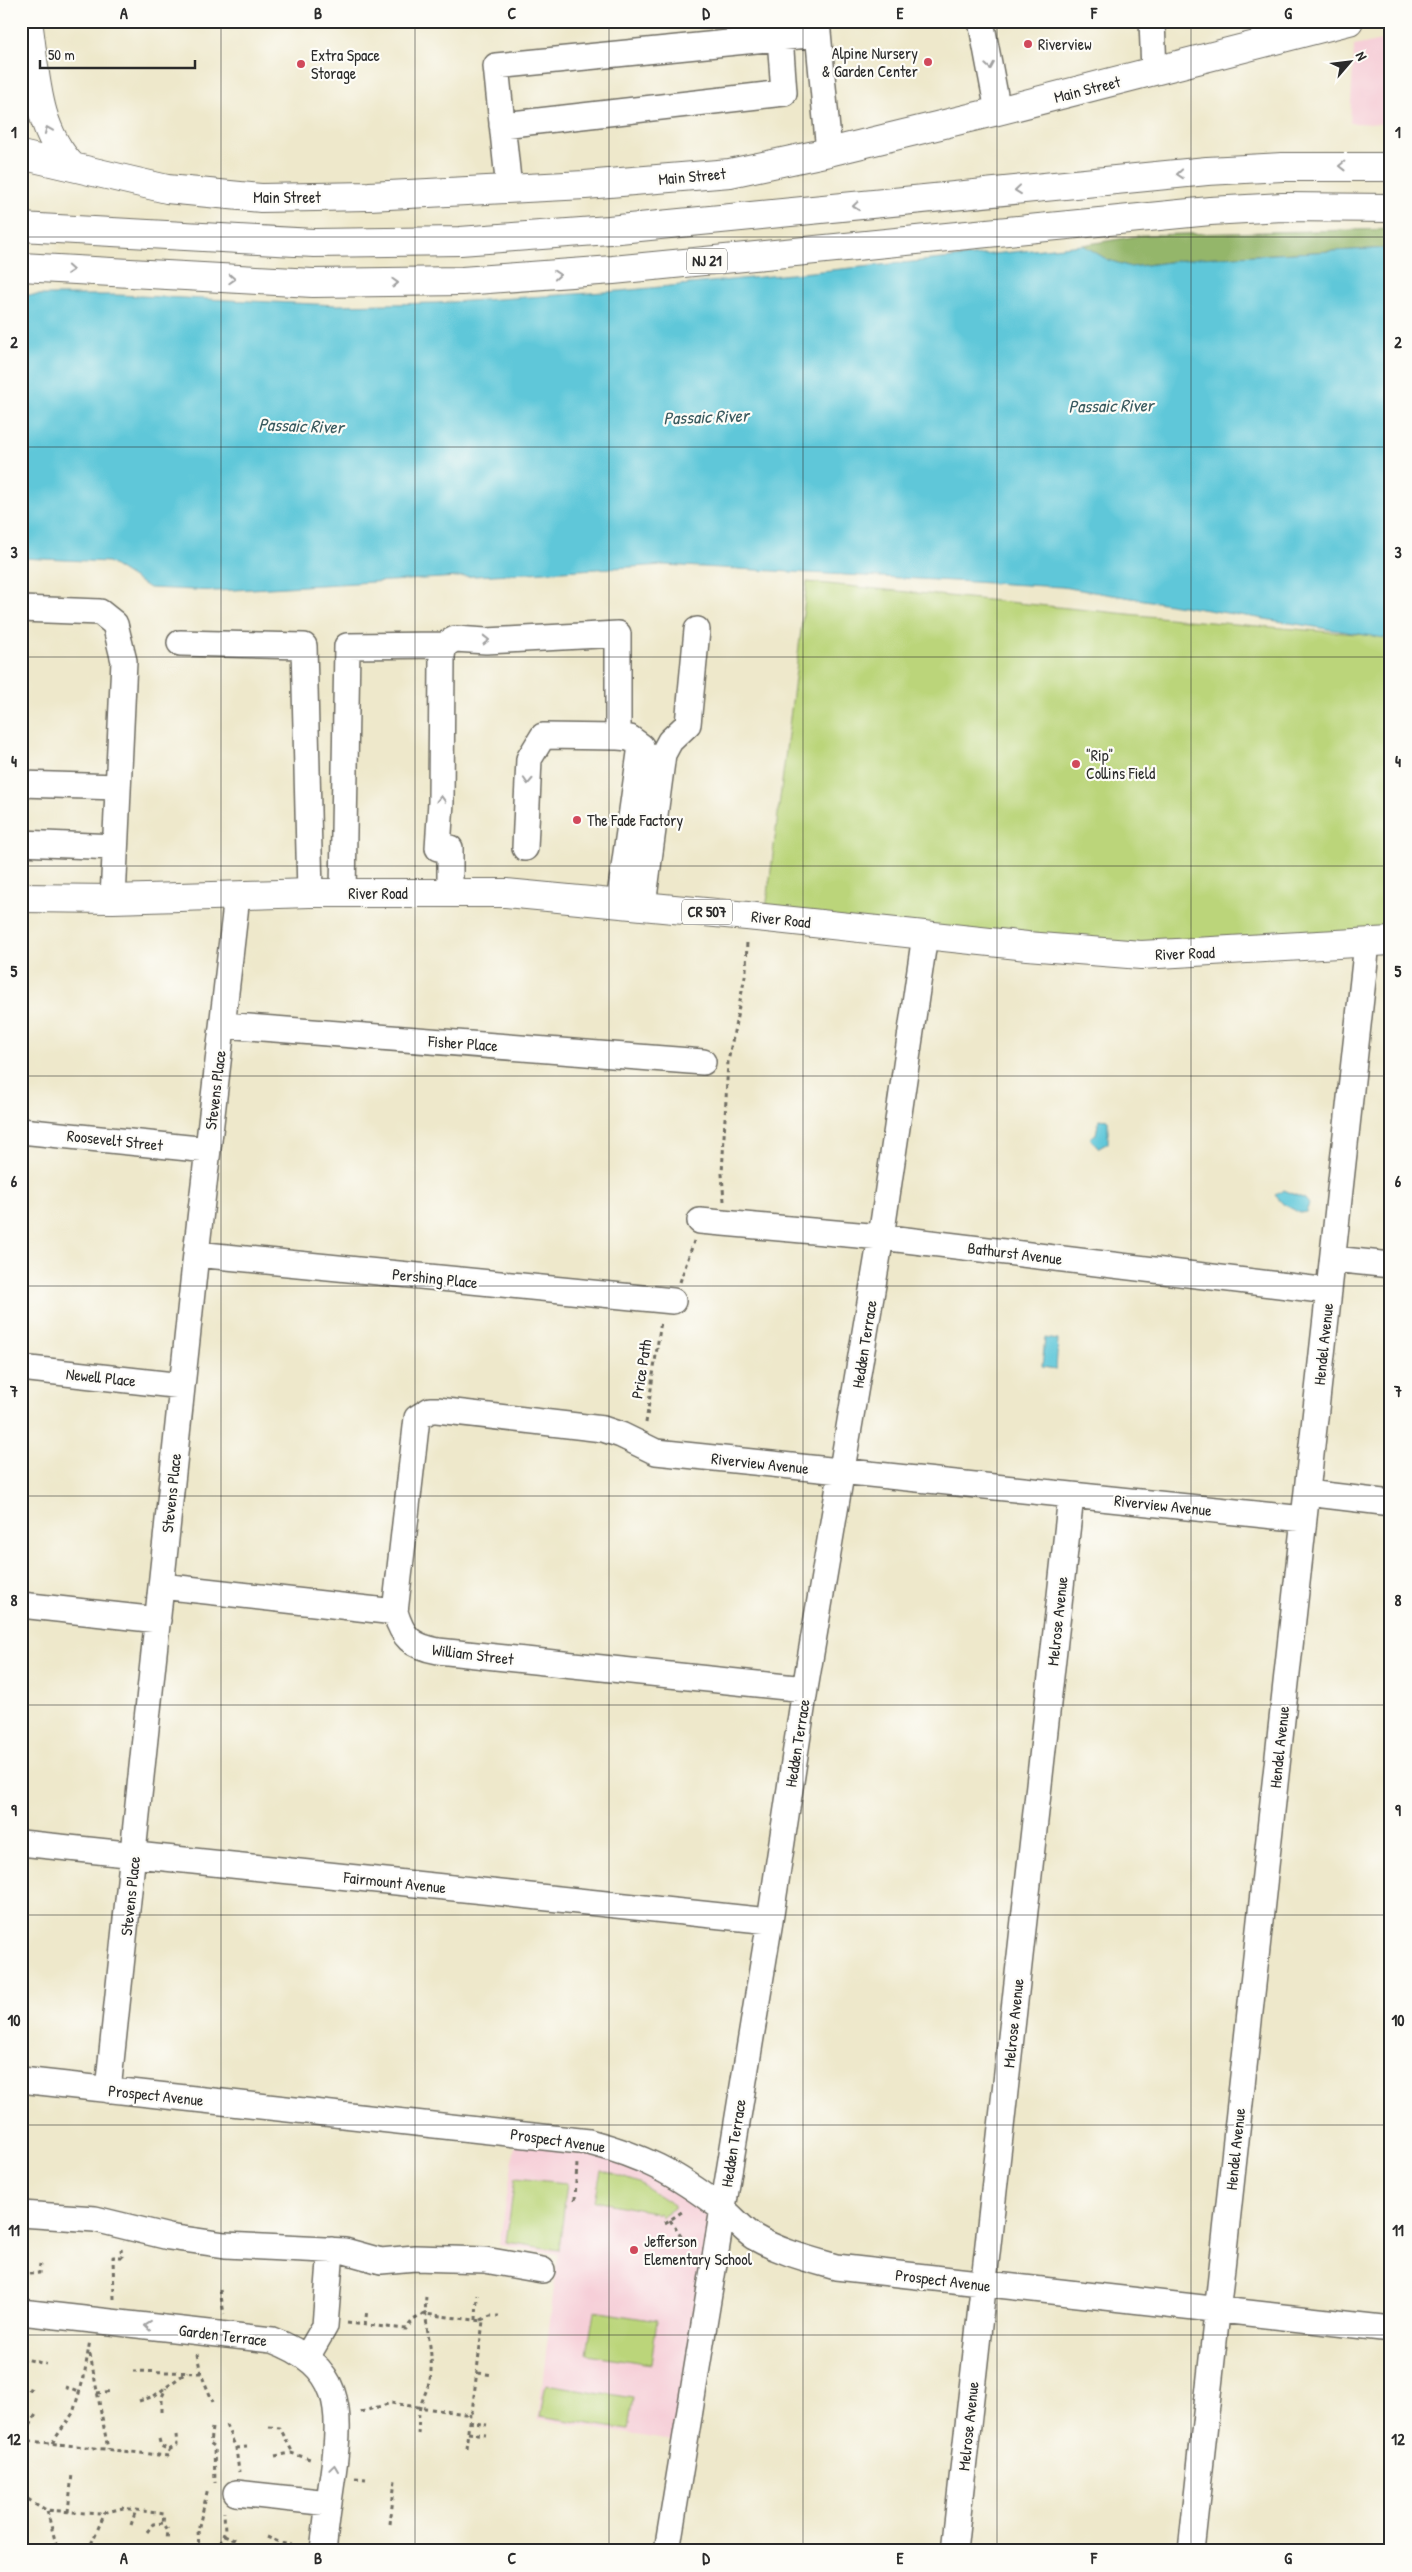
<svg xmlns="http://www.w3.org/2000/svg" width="1412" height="2572" font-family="'Patrick Hand',sans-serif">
  <rect width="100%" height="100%" fill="#fdfcf7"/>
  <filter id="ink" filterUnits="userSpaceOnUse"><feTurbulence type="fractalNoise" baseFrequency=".02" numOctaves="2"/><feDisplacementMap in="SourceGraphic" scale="10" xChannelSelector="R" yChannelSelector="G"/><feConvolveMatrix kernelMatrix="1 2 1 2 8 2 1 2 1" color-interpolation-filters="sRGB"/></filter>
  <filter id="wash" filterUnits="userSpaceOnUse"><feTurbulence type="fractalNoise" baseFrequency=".0096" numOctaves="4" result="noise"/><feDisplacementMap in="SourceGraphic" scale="20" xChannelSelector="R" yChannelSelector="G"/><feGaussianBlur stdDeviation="1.12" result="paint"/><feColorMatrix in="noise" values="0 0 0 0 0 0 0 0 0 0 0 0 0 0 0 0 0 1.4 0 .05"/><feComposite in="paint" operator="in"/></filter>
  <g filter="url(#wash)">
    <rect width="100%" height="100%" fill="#eee8cb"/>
    <!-- built -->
    <path fill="#f6cfd8" d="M 1391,38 L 1391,124 L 1350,123 L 1354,46 Z
      M 517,2134 L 589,2142 L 722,2209 L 684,2443 L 538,2419 L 558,2254 L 499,2245 Z"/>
    <!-- green -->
    <path fill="#bbd57a" stroke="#738052" d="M 807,582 L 1198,621 L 1391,637 L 1391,941 L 1217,952 L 765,918 Z
      M 601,2170 L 639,2183 L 674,2205 L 674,2208 L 662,2216 L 659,2212 L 656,2214 L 654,2212 L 595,2201 Z
      M 515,2178 L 567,2183 L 559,2250 L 506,2242 Z
      M 594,2311 L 657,2321 L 651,2364 L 587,2354 Z
      M 546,2384 L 633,2398 L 628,2430 L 540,2416 Z"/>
    <!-- forest -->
    <path fill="#94b66a" stroke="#60704a" d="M 1391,229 L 1391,248 L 1199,258 L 1131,267 L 1108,260 L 1083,245 L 1143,235 Z"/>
    <!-- water -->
    <path fill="#5ec7d9" stroke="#447982" d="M 1083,245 L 1108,260 L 1131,267 L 1199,258 L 1391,248 L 1391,639 L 1062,587 L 665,565 L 217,591 L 149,588 L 108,562 L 21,558 L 21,295 L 117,295 L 337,305 L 437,303 L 620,291 Z
      M 1099,1119 L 1108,1120 L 1108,1143 L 1099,1148 L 1090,1138 L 1096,1134 Z
      M 1284,1190 L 1305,1199 L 1309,1204 L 1306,1212 L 1300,1213 L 1283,1204 L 1275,1195 Z
      M 1045,1338 L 1058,1340 L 1056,1369 L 1042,1367 Z"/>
  </g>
  <g filter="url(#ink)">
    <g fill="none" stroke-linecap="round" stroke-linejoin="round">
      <defs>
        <path id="minor" d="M 817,21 L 829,152
          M 981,21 L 998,111
          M 1152,21 L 1154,71
          M 502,125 L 784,93 L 780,37
          M 509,189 L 496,66 L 818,34
          M 21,609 L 100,612 L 115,624 L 124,661 L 113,899
          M 180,643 L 304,646 L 310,893
          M 21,784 L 118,787
          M 21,843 L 115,847
          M 438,848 L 441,802 L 442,656 L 444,645 L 455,639 L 486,641 L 618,634 L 618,737 L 630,738 L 641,746 L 619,903
          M 450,848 L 450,893
          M 525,848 L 529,759 L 543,736 L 618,737
          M 343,893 L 347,646 L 444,645
          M 643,905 L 663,754 L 670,741 L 688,724 L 697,630
          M 223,1025 L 703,1062
          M 21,1131 L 208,1150
          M 700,1221 L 881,1237 L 1329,1291
          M 196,1254 L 673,1301
          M 1333,1259 L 1391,1265
          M 21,1368 L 182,1386
          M 1307,1493 L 1391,1503
          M 161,1586 L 395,1612
          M 21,1605 L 158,1620
          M 805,1689 L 438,1651 C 411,1646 403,1638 395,1612 L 417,1418 L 430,1410 L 437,1410 L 603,1429 L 621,1435 L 656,1452 L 1304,1519
          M 21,1843 L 770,1921
          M 21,2080 L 589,2142 C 643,2156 675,2173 720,2207 C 732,2216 742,2229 754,2237 C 780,2252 808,2259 836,2267 L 1391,2329
          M 108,2090 L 196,1254 L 237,896
          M 21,2214 L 95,2219 L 169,2237 L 225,2245 L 345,2251 L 381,2261 L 415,2258 L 485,2260 L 542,2270
          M 21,2312 L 272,2340 C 342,2366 342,2408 333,2474 C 329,2500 326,2525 323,2551
          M 307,2357 L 325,2326 L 331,2250
          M 236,2493 L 329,2503
          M 667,2551 L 770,1921 L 805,1689 L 881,1237 L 925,935
          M 954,2551 L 1071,1496
          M 1191,2551 L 1367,943"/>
        <path id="major" d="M 28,21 C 36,72 35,129 73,167
          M 21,155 L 167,189 L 261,198 L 369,196 L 585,185 L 730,173 L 829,152 L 998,111 L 1349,21
          M 21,898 L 113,899 L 310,893 L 506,893 L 747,916 L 1027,946 L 1141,955 L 1391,941"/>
        <path id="highway" d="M 21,227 L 314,243 L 460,241 L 609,230 L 1207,171 L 1282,167 L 1391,167
          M 21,267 L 313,283 L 462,281 L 613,270 L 1210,211 L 1283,207 L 1391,208"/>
      </defs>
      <!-- minor casing -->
      <use href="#minor" stroke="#6f6d63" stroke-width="28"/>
      <!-- major casing -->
      <use href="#major" stroke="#6f6d63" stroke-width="30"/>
      <!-- highway casing -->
      <use href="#highway" stroke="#6f6d63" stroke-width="30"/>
      <!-- path -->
      <path stroke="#6f6d63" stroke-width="3" stroke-dasharray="4 4" stroke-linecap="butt" d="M 724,1201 L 722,1174 L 728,1062 L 746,971 L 747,940
        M 680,1282 L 694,1241
        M 646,1423 L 661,1321
        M 575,2200 L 577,2163
        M 670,2220 L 684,2241 L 694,2246
        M 665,2223 L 685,2210
        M 21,2275 L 39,2273 L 40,2264
        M 220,2290 L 224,2314
        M 114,2299 L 113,2257 L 122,2257 L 121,2249
        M 476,2320 L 477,2295
        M 481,2320 L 490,2316 L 499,2316
        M 347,2323 L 406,2329 L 413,2320 L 424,2314 L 483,2321 L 472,2412 L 465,2414 L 391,2403 L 358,2413
        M 365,2325 L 367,2310
        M 90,2354 L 108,2449
        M 197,2354 L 201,2374 L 213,2402
        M 21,2358 L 46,2364
        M 133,2371 L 201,2373
        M 478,2373 L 493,2375
        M 21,2385 L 34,2391
        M 65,2387 L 80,2393
        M 97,2393 L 112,2391
        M 139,2401 L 154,2396 L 187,2372
        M 162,2412 L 162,2397 L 166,2388
        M 469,2422 L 487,2425
        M 226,2425 L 236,2448 L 239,2472
        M 269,2427 L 280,2428 L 293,2453
        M 212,2428 L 210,2443 L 214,2446 L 215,2483
        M 468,2433 L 486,2435
        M 418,2434 C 419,2425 418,2415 420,2407 C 424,2394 431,2384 431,2370 C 433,2345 423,2322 426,2297
        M 159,2439 L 161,2446 L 169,2450 L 177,2445 L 176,2435
        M 21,2440 L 168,2456 L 169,2450
        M 23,2440 L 36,2414
        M 52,2443 L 73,2413 L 84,2377 L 90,2340
        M 236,2448 L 247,2447
        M 466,2448 L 470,2414
        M 275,2456 L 291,2453 L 313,2460
        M 355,2478 L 366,2479
        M 21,2495 L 46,2510 L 99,2514 L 123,2508 L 164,2514 L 163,2523
        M 47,2511 L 58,2551
        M 68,2512 L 72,2474
        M 390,2524 L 395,2480 L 393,2479
        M 131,2525 L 136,2510
        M 21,2532 L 22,2538
        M 147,2532 L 153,2524 L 163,2523 L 168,2530 L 167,2540
        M 224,2535 L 237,2540
        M 267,2537 L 281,2543 L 302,2547
        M 88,2551 L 105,2513
        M 199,2551 L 198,2530 L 208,2489
        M 217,2551 L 225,2531 L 224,2512"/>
      <!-- minor -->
      <use href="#minor" stroke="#fff" stroke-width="25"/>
      <!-- major -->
      <use href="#major" stroke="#fff" stroke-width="28"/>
      <!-- highway -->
      <use href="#highway" stroke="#fff" stroke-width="28"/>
    </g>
    <!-- one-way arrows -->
    <defs><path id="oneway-chevron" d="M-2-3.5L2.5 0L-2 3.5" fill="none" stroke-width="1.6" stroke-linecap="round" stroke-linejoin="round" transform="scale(1.25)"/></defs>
    <g stroke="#a0a0a0">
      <use href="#oneway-chevron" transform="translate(990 66) rotate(80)"/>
      <use href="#oneway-chevron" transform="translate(48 130) rotate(-112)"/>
      <use href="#oneway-chevron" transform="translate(1342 166) rotate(179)"/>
      <use href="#oneway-chevron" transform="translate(1180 174) rotate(175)"/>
      <use href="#oneway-chevron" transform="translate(1018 190) rotate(174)"/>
      <use href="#oneway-chevron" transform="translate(856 206) rotate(174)"/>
      <use href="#oneway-chevron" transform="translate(70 270) rotate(4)"/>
      <use href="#oneway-chevron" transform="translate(557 275) rotate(-5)"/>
      <use href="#oneway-chevron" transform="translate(232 279) rotate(3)"/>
      <use href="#oneway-chevron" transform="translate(395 283) rotate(-2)"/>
      <use href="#oneway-chevron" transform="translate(486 640)"/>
      <use href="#oneway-chevron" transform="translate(528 781) rotate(93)"/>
      <use href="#oneway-chevron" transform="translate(441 799) rotate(-89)"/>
      <use href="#oneway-chevron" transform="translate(148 2326) rotate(-174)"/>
      <use href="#oneway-chevron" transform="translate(334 2468) rotate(-82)"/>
    </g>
  </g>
  <!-- grid -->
  <path fill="none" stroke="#2b2b2b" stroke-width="1" stroke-opacity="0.55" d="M 221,21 L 221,2551M 415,21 L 415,2551M 609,21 L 609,2551M 803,21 L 803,2551M 997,21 L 997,2551M 1191,21 L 1191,2551M 21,237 L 1391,237M 21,447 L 1391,447M 21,657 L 1391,657M 21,866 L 1391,866M 21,1076 L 1391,1076M 21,1286 L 1391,1286M 21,1496 L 1391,1496M 21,1705 L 1391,1705M 21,1915 L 1391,1915M 21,2125 L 1391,2125M 21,2335 L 1391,2335"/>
  <!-- markers -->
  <g fill="#d1495b" stroke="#fdfcf7" stroke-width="2">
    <circle cx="1028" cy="44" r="5"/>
    <circle cx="928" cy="62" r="5"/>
    <circle cx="301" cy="64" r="5"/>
    <circle cx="1076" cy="764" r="5"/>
    <circle cx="577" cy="820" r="5"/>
    <circle cx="634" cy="2250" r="5"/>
  </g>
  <g text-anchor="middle" stroke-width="4.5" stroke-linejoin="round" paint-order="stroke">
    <!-- shield labels -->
    <g fill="#fdfcf7" stroke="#6a6a68" stroke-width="1">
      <rect x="687" y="248.5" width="40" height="25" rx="4"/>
      <rect x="682" y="899.5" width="50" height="25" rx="4"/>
    </g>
    <g font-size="15" font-weight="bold" fill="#2b2b2b">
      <text x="707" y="266">NJ 21</text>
      <text x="707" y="917">CR 507</text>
    </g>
    <!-- poi labels -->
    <g font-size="16" fill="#2b2b2b" stroke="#fdfcf7" text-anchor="start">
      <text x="1038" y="50">Riverview</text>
      <text x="918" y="59" text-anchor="end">Alpine Nursery<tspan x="918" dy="18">&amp; Garden Center</tspan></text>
      <text x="311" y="61">Extra Space<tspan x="311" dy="18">Storage</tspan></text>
      <text x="1086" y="761">"Rip"<tspan x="1086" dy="18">Collins Field</tspan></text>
      <text x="587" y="826">The Fade Factory</text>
      <text x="644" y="2247">Jefferson<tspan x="644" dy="18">Elementary School</tspan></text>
    </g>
    <!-- street labels -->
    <g font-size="16" fill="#2b2b2b" stroke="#fdfcf7">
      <text transform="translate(1087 89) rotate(-14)" y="6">Main Street</text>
      <text transform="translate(692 176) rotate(-5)" y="6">Main Street</text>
      <text x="287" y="203">Main Street</text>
      <text x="378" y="899">River Road</text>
      <text transform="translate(781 919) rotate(6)" y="6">River Road</text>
      <text transform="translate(1185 953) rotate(-2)" y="6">River Road</text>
      <text transform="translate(463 1043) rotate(4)" y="6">Fisher Place</text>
      <text transform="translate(215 1090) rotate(-83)" y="6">Stevens Place</text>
      <text transform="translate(115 1140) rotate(6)" y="6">Roosevelt Street</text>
      <text transform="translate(1015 1253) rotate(7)" y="6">Bathurst Avenue</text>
      <text transform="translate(435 1278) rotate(6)" y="6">Pershing Place</text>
      <text transform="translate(864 1344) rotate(-81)" y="6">Hedden Terrace</text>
      <text transform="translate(1323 1344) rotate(-84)" y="6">Hendel Avenue</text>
      <text transform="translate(641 1369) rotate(-81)" y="6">Price Path</text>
      <text transform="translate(101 1377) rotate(6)" y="6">Newell Place</text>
      <text transform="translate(760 1463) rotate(6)" y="6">Riverview Avenue</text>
      <text transform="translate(171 1493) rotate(-84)" y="6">Stevens Place</text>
      <text transform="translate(1163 1505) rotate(6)" y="6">Riverview Avenue</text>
      <text transform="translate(1057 1621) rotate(-84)" y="6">Melrose Avenue</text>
      <text transform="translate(473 1654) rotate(7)" y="6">William Street</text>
      <text transform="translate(797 1743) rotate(-81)" y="6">Hedden Terrace</text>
      <text transform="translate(1279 1747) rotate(-84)" y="6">Hendel Avenue</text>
      <text transform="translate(395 1882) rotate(6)" y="6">Fairmount Avenue</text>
      <text transform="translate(130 1896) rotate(-84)" y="6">Stevens Place</text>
      <text transform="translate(1013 2023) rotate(-84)" y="6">Melrose Avenue</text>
      <text transform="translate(156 2095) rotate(6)" y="6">Prospect Avenue</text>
      <text transform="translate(558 2140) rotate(8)" y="6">Prospect Avenue</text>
      <text transform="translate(733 2143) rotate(-81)" y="6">Hedden Terrace</text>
      <text transform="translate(1235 2149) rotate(-84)" y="6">Hendel Avenue</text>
      <text transform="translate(943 2280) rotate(7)" y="6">Prospect Avenue</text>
      <text transform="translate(223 2335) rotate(7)" y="6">Garden Terrace</text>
      <text transform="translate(968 2426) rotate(-84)" y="6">Melrose Avenue</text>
    </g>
    <!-- water labels -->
    <g font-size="18" font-style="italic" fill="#3a5a5f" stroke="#fdfcf7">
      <text transform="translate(1111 406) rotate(-1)" y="6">Passaic River</text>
      <text transform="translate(706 417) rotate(-2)" y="6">Passaic River</text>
      <text transform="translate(301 426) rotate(2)" y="6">Passaic River</text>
    </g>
  </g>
  <!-- margin -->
  <rect width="1412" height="2572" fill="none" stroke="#fdfcf7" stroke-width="55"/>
  <!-- north arrow -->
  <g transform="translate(1350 62) rotate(62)" stroke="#fdfcf7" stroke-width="4" paint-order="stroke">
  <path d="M0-4L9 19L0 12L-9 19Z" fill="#2b2b2b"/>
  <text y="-8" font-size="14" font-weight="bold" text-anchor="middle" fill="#2b2b2b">N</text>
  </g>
  <!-- scale -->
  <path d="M40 60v8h155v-8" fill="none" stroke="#2b2b2b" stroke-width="2.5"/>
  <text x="48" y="60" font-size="15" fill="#2b2b2b" stroke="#fdfcf7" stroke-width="4" paint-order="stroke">50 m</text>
  <rect x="28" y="28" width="1356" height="2516" fill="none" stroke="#2b2b2b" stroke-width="2"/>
  <g font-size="16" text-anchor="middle" font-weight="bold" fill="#2b2b2b">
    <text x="124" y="19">A</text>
    <text x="318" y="19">B</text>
    <text x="512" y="19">C</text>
    <text x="706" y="19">D</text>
    <text x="900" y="19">E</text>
    <text x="1094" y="19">F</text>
    <text x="1288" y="19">G</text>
    <text x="14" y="138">1</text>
    <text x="1398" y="138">1</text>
    <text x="14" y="348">2</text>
    <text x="1398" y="348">2</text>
    <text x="14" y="558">3</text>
    <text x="1398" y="558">3</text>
    <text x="14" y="767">4</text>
    <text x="1398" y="767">4</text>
    <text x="14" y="977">5</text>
    <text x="1398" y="977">5</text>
    <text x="14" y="1187">6</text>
    <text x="1398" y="1187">6</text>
    <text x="14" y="1397">7</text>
    <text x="1398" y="1397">7</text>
    <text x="14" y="1606">8</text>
    <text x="1398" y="1606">8</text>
    <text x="14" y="1816">9</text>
    <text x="1398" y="1816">9</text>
    <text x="14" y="2026">10</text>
    <text x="1398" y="2026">10</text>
    <text x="14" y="2236">11</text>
    <text x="1398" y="2236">11</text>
    <text x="14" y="2445">12</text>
    <text x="1398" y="2445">12</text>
    <text x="124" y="2564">A</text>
    <text x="318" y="2564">B</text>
    <text x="512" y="2564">C</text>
    <text x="706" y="2564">D</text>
    <text x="900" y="2564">E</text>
    <text x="1094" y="2564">F</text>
    <text x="1288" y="2564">G</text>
  </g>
</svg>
